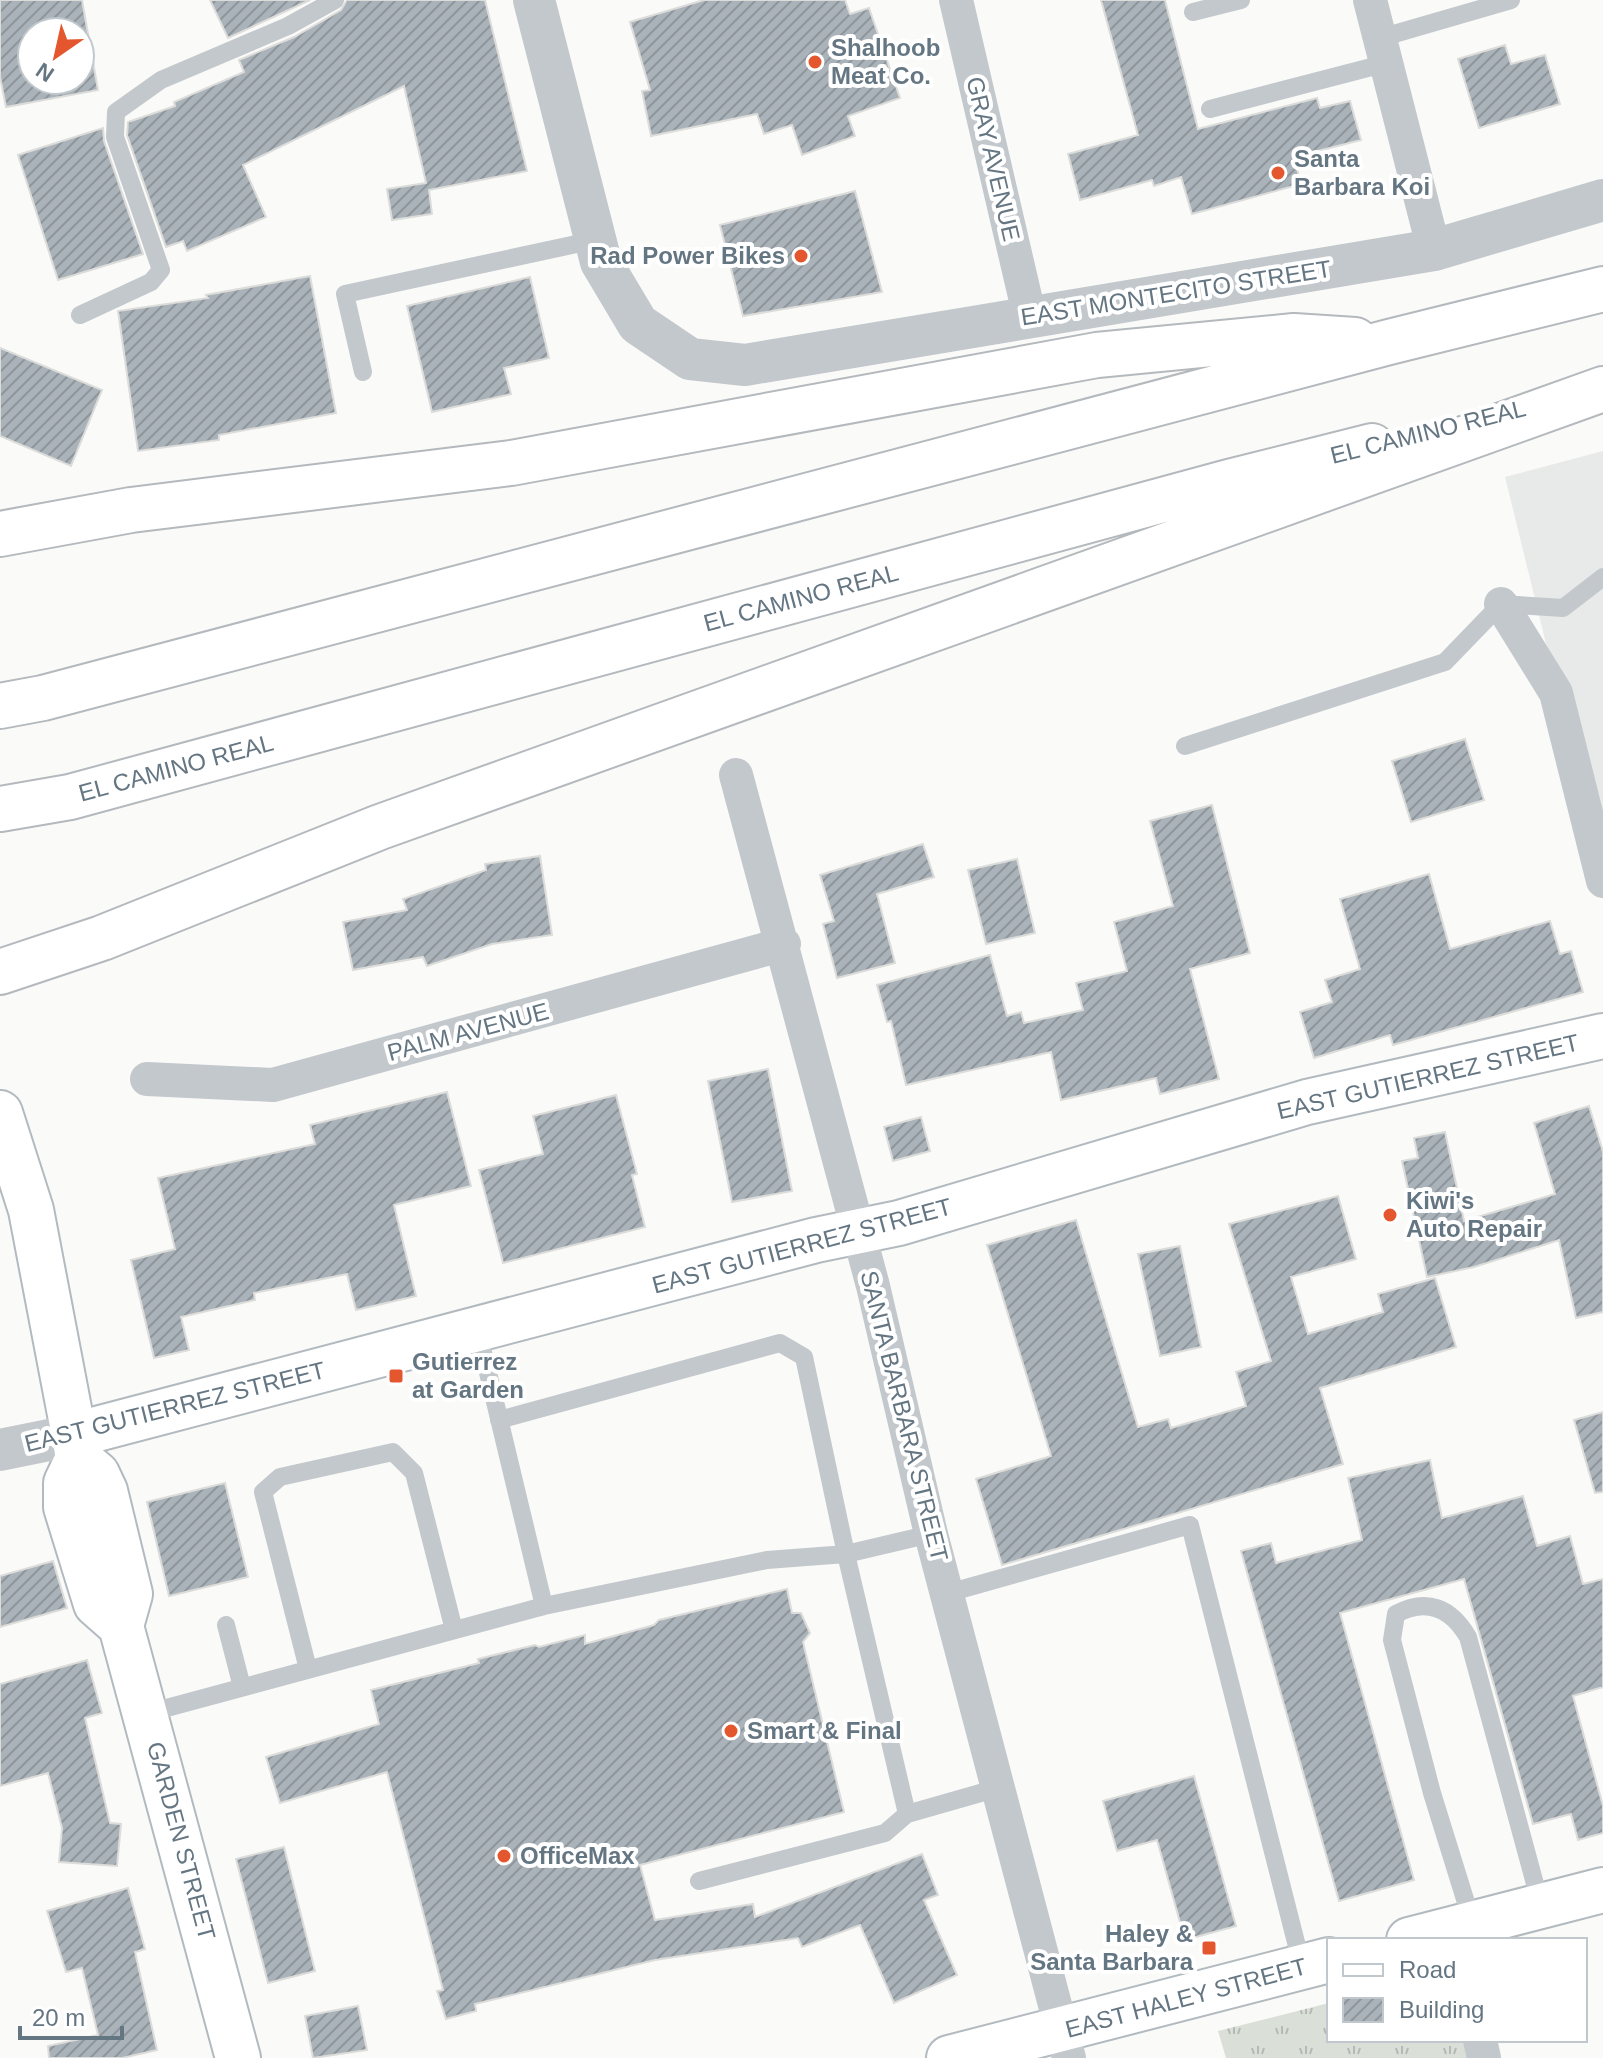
<svg xmlns="http://www.w3.org/2000/svg" width="1603" height="2058" font-family="Helvetica,sans-serif">
  <defs>
    <pattern id="park-tufts" width="24" height="20" patternUnits="userSpaceOnUse" patternTransform="scale(2)"><rect width="24" height="20" fill="#dadfd7"/><path d="M3 7l-1-3M5 7V3M7 7l1-3M15 17l-1-3M17 17v-4M19 17l1-3" fill="none" stroke="#b4b9b4"/></pattern>
    <pattern id="building-hatch" width="6" height="6" patternUnits="userSpaceOnUse" patternTransform="scale(2)"><rect width="6" height="6" fill="#aab3b9"/><path d="M-1 1l2-2M0 6l6-6M5 7l2-2" fill="none" stroke="#8e969c"/></pattern>
  </defs>
  <rect width="100%" height="100%" fill="#fafaf8"/>
  <!-- built -->
  <path fill="#e8e9e9" d="M 1603,451 L 1603,875 L 1505,477 Z"/>
  <!-- park -->
  <path fill="url(#park-tufts)" d="M 1329,2003 L 1329,2040 L 1467,2040 L 1472,2058 L 1226,2058 L 1218,2031 Z"/>
  <!-- building -->
  <path fill="url(#building-hatch)" stroke="#dcdcda" stroke-width="2" fill-rule="evenodd" d="M 0,0 L 82,0 L 98,90 L 6,107 L 0,77 ZM 32,32 L 80,32 L 80,80 L 32,80 Z
    M 210,0 L 310,0 L 228,38 Z
    M 347,0 L 485,0 L 527,171 L 429,190 L 432,214 L 392,220 L 387,189 L 426,183 L 404,86 L 243,165 L 266,217 L 187,251 L 183,241 L 166,247 L 127,135 L 128,122 L 175,106 L 174,102 L 244,72 L 239,60 L 294,37 L 341,10 Z
    M 704,0 L 845,0 L 850,14 L 869,8 L 900,98 L 848,116 L 855,136 L 802,155 L 792,125 L 764,134 L 757,114 L 651,136 L 642,91 L 650,90 L 630,22 Z
    M 1101,0 L 1165,0 L 1198,129 L 1317,98 L 1320,108 L 1350,101 L 1361,140 L 1294,157 L 1301,184 L 1192,214 L 1181,177 L 1154,186 L 1152,180 L 1080,200 L 1068,154 L 1138,135 Z
    M 1505,45 L 1511,64 L 1545,55 L 1560,104 L 1479,128 L 1458,59 Z
    M 103,128 L 104,141 L 143,254 L 58,280 L 18,155 Z
    M 855,191 L 882,292 L 743,316 L 720,225 Z
    M 310,276 L 336,413 L 219,435 L 219,440 L 138,451 L 118,311 L 208,298 L 206,295 Z
    M 530,277 L 549,358 L 504,368 L 511,394 L 432,412 L 407,306 Z
    M 0,348 L 102,390 L 71,466 L 0,436 Z
    M 1465,739 L 1484,800 L 1411,822 L 1392,761 Z
    M 1212,805 L 1250,953 L 1190,969 L 1219,1079 L 1160,1094 L 1156,1078 L 1061,1100 L 1051,1052 L 906,1085 L 891,1021 L 887,1022 L 877,985 L 990,955 L 1007,1016 L 1021,1012 L 1024,1023 L 1083,1010 L 1076,983 L 1127,971 L 1114,922 L 1173,906 L 1150,821 Z
    M 923,844 L 934,877 L 877,894 L 895,963 L 837,978 L 823,924 L 834,921 L 820,875 Z
    M 540,856 L 552,935 L 492,944 L 427,966 L 423,957 L 353,970 L 343,922 L 407,910 L 403,899 L 486,870 L 485,864 Z
    M 1017,859 L 1035,933 L 986,944 L 968,870 Z
    M 1429,874 L 1450,949 L 1550,921 L 1560,954 L 1571,951 L 1583,992 L 1393,1045 L 1390,1035 L 1314,1058 L 1300,1012 L 1332,1002 L 1325,980 L 1360,969 L 1340,899 Z
    M 768,1069 L 792,1191 L 732,1202 L 708,1081 Z
    M 447,1092 L 471,1186 L 394,1205 L 416,1296 L 356,1310 L 347,1274 L 254,1293 L 255,1300 L 181,1317 L 189,1350 L 154,1358 L 131,1260 L 175,1249 L 158,1178 L 315,1144 L 310,1125 Z
    M 616,1095 L 637,1174 L 632,1175 L 645,1227 L 503,1263 L 479,1170 L 543,1154 L 533,1116 Z
    M 1589,1106 L 1603,1152 L 1603,1312 L 1576,1318 L 1559,1240 L 1474,1267 L 1427,1277 L 1402,1161 L 1418,1158 L 1414,1138 L 1445,1132 L 1464,1221 L 1555,1194 L 1534,1123 Z
    M 921,1117 L 930,1151 L 893,1161 L 884,1127 Z
    M 1338,1196 L 1356,1259 L 1291,1277 L 1308,1334 L 1383,1312 L 1378,1294 L 1435,1278 L 1456,1347 L 1320,1388 L 1343,1464 L 1002,1565 L 976,1479 L 1051,1456 L 987,1245 L 1076,1220 L 1138,1427 L 1168,1419 L 1171,1428 L 1246,1406 L 1236,1372 L 1271,1361 L 1229,1224 Z
    M 1180,1246 L 1201,1347 L 1160,1356 L 1138,1254 Z
    M 1603,1412 L 1603,1492 L 1595,1493 L 1574,1420 Z
    M 1430,1460 L 1442,1518 L 1523,1496 L 1537,1546 L 1570,1536 L 1583,1584 L 1603,1579 L 1603,1687 L 1573,1696 L 1603,1806 L 1603,1833 L 1578,1840 L 1571,1814 L 1533,1824 L 1464,1579 L 1340,1613 L 1414,1880 L 1339,1901 L 1241,1551 L 1271,1543 L 1276,1563 L 1362,1540 L 1348,1478 Z
    M 225,1483 L 248,1577 L 169,1596 L 147,1502 Z
    M 53,1561 L 67,1608 L 0,1627 L 0,1576 Z
    M 787,1589 L 792,1613 L 801,1613 L 810,1633 L 803,1642 L 844,1812 L 640,1865 L 655,1920 L 753,1904 L 755,1917 L 922,1854 L 938,1895 L 924,1900 L 957,1975 L 894,2003 L 860,1925 L 802,1947 L 798,1938 L 655,1960 L 475,2004 L 476,2011 L 446,2019 L 437,1991 L 443,1990 L 387,1772 L 280,1803 L 266,1757 L 379,1724 L 371,1690 L 479,1663 L 478,1659 L 535,1645 L 539,1647 L 585,1635 L 585,1644 L 654,1625 L 659,1620 Z
    M 87,1660 L 102,1713 L 85,1718 L 110,1823 L 121,1824 L 117,1866 L 59,1862 L 62,1828 L 48,1773 L 0,1786 L 0,1684 Z
    M 1194,1776 L 1236,1926 L 1185,1940 L 1157,1840 L 1117,1851 L 1103,1801 Z
    M 284,1847 L 315,1971 L 268,1983 L 236,1859 Z
    M 128,1888 L 145,1949 L 135,1952 L 157,2050 L 122,2058 L 49,2058 L 48,2046 L 98,2035 L 82,1968 L 66,1972 L 47,1911 Z
    M 358,2006 L 367,2050 L 313,2058 L 305,2016 Z"/>
  <g fill="none" stroke-linecap="round" stroke-linejoin="round">
    <defs>
      <path id="secondary" d="M 0,1113 L 31,1210 L 74,1435 L 78,1458 L 66,1483 L 66,1507 L 96,1604 L 121,1626 L 238,2058
        M 74,1435 L 816,1240 L 899,1223 L 1307,1102 L 1603,1036
        M 78,1458 L 97,1474 L 105,1491 L 130,1594 L 121,1626
        M 1409,1940 L 1603,1890
        M 949,2058 L 1329,1960"/>
      <path id="motorway" d="M 0,534 L 131,510 L 511,463 L 1097,355 L 1294,336 L 1355,340
        M 0,706 L 43,698 L 1389,342 L 1603,289
        M 0,809 L 70,797 L 1229,482 L 1372,446
        M 0,972 L 102,938 L 380,827 L 1603,389"/>
    </defs>
    <!-- secondary casing -->
    <use href="#secondary" stroke="#b3babf" stroke-width="48"/>
    <!-- motorway casing -->
    <use href="#motorway" stroke="#b4b9bd" stroke-width="48"/>
    <!-- service -->
    <path stroke="#c3c8cc" stroke-width="18" d="M 1193,12 L 1241,0
      M 1380,38 L 1511,0
      M 1210,109 L 1387,63
      M 80,315 L 151,282 L 161,270 L 115,137 L 116,112 L 161,80 L 288,26 L 335,0
      M 363,372 L 345,294 L 595,240
      M 1185,746 L 1445,662 L 1501,604 L 1563,608 L 1603,577
      M 499,1420 L 780,1343 L 804,1357 L 846,1554 L 767,1560 L 544,1606
      M 948,1593 L 1190,1525 L 1302,1966
      M 226,1625 L 242,1687
      M 308,1669 L 263,1492 L 280,1477 L 393,1452 L 414,1473 L 454,1630
      M 148,1713 L 544,1606 L 478,1331
      M 907,1814 L 846,1554 L 931,1534
      M 699,1881 L 885,1833 L 907,1814 L 998,1788
      M 1473,1925 L 1432,1793 L 1392,1640 L 1396,1614 C 1427,1597 1451,1608 1468,1637 L 1541,1906"/>
    <!-- minor -->
    <path stroke="#c3c8cc" stroke-width="34" d="M 956,0 L 1030,318
      M 1370,0 L 1434,250
      M 1501,604 L 1556,693 L 1603,881
      M 736,775 L 873,1286 L 931,1534 L 1069,2058
      M 147,1079 L 273,1085 L 784,944
      M 1480,2040 L 1484,2058"/>
    <!-- tertiary -->
    <path stroke="#c3c8cc" stroke-width="42" d="M 534,0 L 601,262 L 638,324 L 690,359 L 745,365 L 1434,250 L 1603,200
      M 0,1450 L 74,1435"/>
    <!-- secondary -->
    <use href="#secondary" stroke="#fff" stroke-width="44"/>
    <!-- motorway -->
    <use href="#motorway" stroke="#fff" stroke-width="44"/>
  </g>
  <!-- markers -->
  <g fill="#e4572e" stroke="#fff" stroke-width="3">
    <circle cx="815" cy="62" r="8"/>
    <circle cx="1278" cy="173" r="8"/>
    <circle cx="801" cy="256" r="8"/>
    <circle cx="1390" cy="1215" r="8"/>
    <rect x="388" y="1368" width="16" height="16" rx="4"/>
    <circle cx="731" cy="1731" r="8"/>
    <circle cx="504" cy="1856" r="8"/>
    <rect x="1201" y="1940" width="16" height="16" rx="4"/>
  </g>
  <g text-anchor="middle" stroke-width="8" stroke-linejoin="round" paint-order="stroke">
    <!-- poi labels -->
    <g font-size="24" font-weight="bold" fill="#657683" stroke="#fff" text-anchor="start">
      <text x="831" y="56">Shalhoob<tspan x="831" dy="28">Meat Co.</tspan></text>
      <text x="1294" y="167">Santa<tspan x="1294" dy="28">Barbara Koi</tspan></text>
      <text x="785" y="264" text-anchor="end">Rad Power Bikes</text>
      <text x="1406" y="1209">Kiwi's<tspan x="1406" dy="28">Auto Repair</tspan></text>
      <text x="412" y="1370">Gutierrez<tspan x="412" dy="28">at Garden</tspan></text>
      <text x="747" y="1739">Smart &amp; Final</text>
      <text x="520" y="1864">OfficeMax</text>
      <text x="1193" y="1942" text-anchor="end">Haley &amp;<tspan x="1193" dy="28">Santa Barbara</tspan></text>
    </g>
    <!-- street labels -->
    <g font-size="24" fill="#657683" stroke="#fff">
      <text transform="translate(993 159) rotate(77)" y="8">GRAY AVENUE</text>
      <text transform="translate(1176 293) rotate(-9)" y="8">EAST MONTECITO STREET</text>
      <text transform="translate(1428 432) rotate(-14)" y="8">EL CAMINO REAL</text>
      <text transform="translate(801 598) rotate(-15)" y="8">EL CAMINO REAL</text>
      <text transform="translate(176 768) rotate(-15)" y="8">EL CAMINO REAL</text>
      <text transform="translate(468 1032) rotate(-15)" y="8">PALM AVENUE</text>
      <text transform="translate(1428 1077) rotate(-13)" y="8">EAST GUTIERREZ STREET</text>
      <text transform="translate(802 1246) rotate(-15)" y="8">EAST GUTIERREZ STREET</text>
      <text transform="translate(175 1407) rotate(-14)" y="8">EAST GUTIERREZ STREET</text>
      <text transform="translate(904 1416) rotate(76)" y="8">SANTA BARBARA STREET</text>
      <text transform="translate(181 1841) rotate(75)" y="8">GARDEN STREET</text>
      <text transform="translate(1186 1998) rotate(-15)" y="8">EAST HALEY STREET</text>
    </g>
  </g>
  <!-- legend -->
  <rect x="1327" y="1938" width="260" height="104" fill="#ffffff" stroke="#c1c8cd" stroke-width="2"/>
  <rect x="1343" y="1964" width="40" height="12" fill="#ffffff" stroke="#c1c8cd" stroke-width="2"/>
  <text x="1399" y="1978" font-size="24" fill="#657683">Road</text>
  <rect x="1343" y="1998" width="40" height="24" fill="url(#building-hatch)" stroke="#c1c8cd" stroke-width="2"/>
  <text x="1399" y="2018" font-size="24" fill="#657683">Building</text>
  <!-- north arrow -->
  <g transform="translate(56 56) rotate(214)"><circle r="38" fill="#ffffff" stroke="#c1c8cd" stroke-width="2"/>
  <path d="M0-6L14 30L0 20L-14 30Z" fill="#e4572e"/>
  <text y="-12" font-size="22" font-weight="bold" text-anchor="middle" fill="#657683">N</text>
  </g>
  <!-- scale -->
  <path d="M20 2026v12h102v-12" fill="none" stroke="#657683" stroke-width="4"/>
  <text x="32" y="2026" font-size="24" fill="#657683" stroke="#ffffff" stroke-width="6" paint-order="stroke">20 m</text>
</svg>
